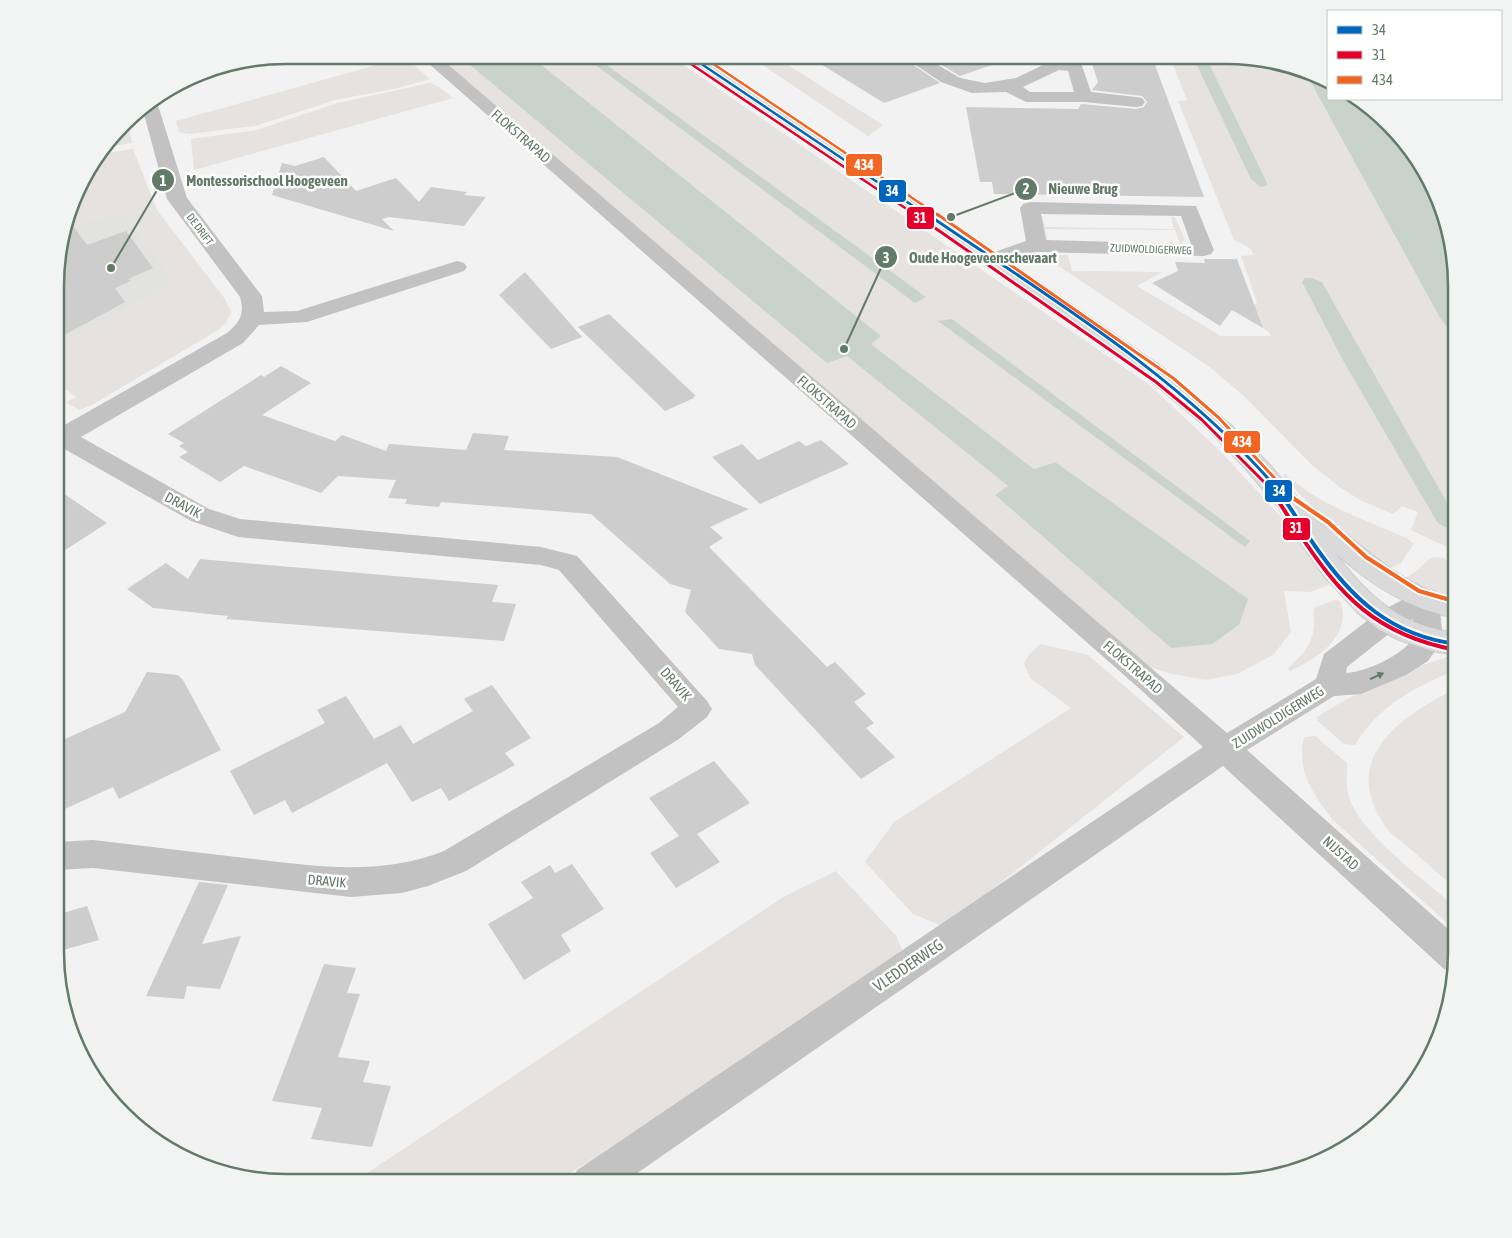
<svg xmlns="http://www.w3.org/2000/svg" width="1512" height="1238" font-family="'Asap Condensed',sans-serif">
  <rect width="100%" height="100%" fill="#f3f2f2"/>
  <!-- built -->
  <path fill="#e2e2e1" d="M 121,211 L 175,281 L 57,347 L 57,255 L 66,228 Z"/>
  <!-- green -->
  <path fill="#e5e2df" d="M 437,55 L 458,55 L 827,363 L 847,355 L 1008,486 L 995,495 L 1171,648 L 1212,643 L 1239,625 L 1055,462 L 1034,469 L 870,343 L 881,336 L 529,55 L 669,55 L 1151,386 L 1221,452 L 1305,543 L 1331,584 L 1310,592 L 1284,591 L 1291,632 L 1273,655 L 1237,674 L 1205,680 L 1168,673 L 1143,664 Z
    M 748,55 L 772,55 L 883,125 L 868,136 Z
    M 1169,55 L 1192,55 L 1254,183 L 1267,184 L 1205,55 L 1241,55 L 1304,70 L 1440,318 L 1457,340 L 1457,520 L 1322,282 L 1422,496 L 1437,522 L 1455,526 L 1457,525 L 1457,552 L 1411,530 L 1418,512 L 1402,506 L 1393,514 L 1362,501 L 1341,488 L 1313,466 L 1244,396 L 1211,368 L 1042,255 L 1068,255 L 1072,271 L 1163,272 L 1137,286 L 1221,336 L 1271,336 L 1269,332 L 1246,317 L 1257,302 L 1241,256 L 1254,255 L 1250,248 L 1234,240 L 1178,101 L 1187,100 Z
    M 405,57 L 430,79 L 398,88 L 335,100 L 255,126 L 189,134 L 179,132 L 176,121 Z
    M 430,83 L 439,87 L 453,98 L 194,170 L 191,139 L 257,130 L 338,103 Z
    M 127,121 L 128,121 L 132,143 L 105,147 Z
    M 133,149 L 157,210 L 225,299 L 231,312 L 226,323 L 218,330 L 92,405 L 79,410 L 66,402 L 77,397 L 57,384 L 57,347 L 175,281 L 121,211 L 66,228 L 86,171 L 100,154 Z
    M 1039,216 L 1042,216 L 1045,227 L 1174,229 L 1171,217 L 1175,217 L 1185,240 L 1180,243 L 1175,230 L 1045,229 L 1048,241 L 1044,241 Z
    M 1286,474 C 1319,506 1367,520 1408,539 L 1414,544 L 1400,564 L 1388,568 L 1340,535 L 1288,482 L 1282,475 Z
    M 1433,557 L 1443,558 L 1457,564 L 1457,601 L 1426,591 L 1405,578 C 1417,573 1422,563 1433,557 Z
    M 1336,600 L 1340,601 C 1353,635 1317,659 1290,671 L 1288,668 C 1301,657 1312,645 1314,627 C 1315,620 1312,614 1315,607 Z
    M 1041,644 L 1088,655 L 1184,737 L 945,927 L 913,914 L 865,862 L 894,822 L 1071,708 L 1030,678 L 1024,663 L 1029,654 Z
    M 1457,655 L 1457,670 C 1417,685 1377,707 1355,745 L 1344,744 L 1317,720 L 1316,718 C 1349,695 1418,663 1457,655 Z
    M 1457,688 L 1457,889 C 1440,875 1424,861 1407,846 C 1401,841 1392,835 1387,829 C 1337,759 1399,717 1457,688 Z
    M 1315,736 L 1347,763 C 1347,773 1346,784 1348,794 C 1358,833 1426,881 1457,908 L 1457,932 L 1333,820 C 1313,794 1296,771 1304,737 Z
    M 836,871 L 896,936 L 904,954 L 555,1183 L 352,1183 L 785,896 Z"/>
  <!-- water -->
  <path fill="#c9d3c9" d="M 458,55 L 529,55 L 881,336 L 871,344 L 1034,469 L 1055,462 L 1248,599 L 1239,625 L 1212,644 L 1171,648 L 995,495 L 1008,486 L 1003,482 L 847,356 L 827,363 Z
    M 582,55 L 593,55 L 926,297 L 915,303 Z
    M 1192,55 L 1205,55 L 1268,185 L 1266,186 L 1260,187 L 1251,179 Z
    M 1304,70 L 1315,73 L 1328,82 L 1328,99 L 1354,99 L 1389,122 L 1439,197 L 1457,286 L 1457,340 L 1440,318 Z
    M 1305,278 L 1312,278 L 1322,282 L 1457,520 L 1455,526 C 1447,529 1443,527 1437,522 L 1344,362 L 1302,282 Z
    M 952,319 L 1250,541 L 1245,547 L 938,321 Z"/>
  <!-- building -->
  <path fill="#cccdcc" d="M 806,55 L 899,55 L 940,83 L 884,103 Z
    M 925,55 L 1005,55 L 1006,60 L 960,76 Z
    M 1089,55 L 1140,55 L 1142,65 L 1155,65 L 1204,197 L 994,194 L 992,182 L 980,182 L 966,107 L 1078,109 L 1081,104 L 1136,109 L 1144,107 L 1147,102 L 1142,96 L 1092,90 L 1098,82 Z
    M 324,157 L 356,191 L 396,178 L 419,202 L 431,187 L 467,192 L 464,195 L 486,197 L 464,226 L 389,217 L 382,219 L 394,231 L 272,195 L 282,163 L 295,166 Z
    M 69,220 L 87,245 L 126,231 L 153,268 L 128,279 L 131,281 L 115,288 L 125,302 L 57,339 L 57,255 Z
    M 1204,259 L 1237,259 L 1263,328 L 1232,310 L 1220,326 L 1152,283 L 1178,271 L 1175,262 L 1205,263 Z
    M 525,272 L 582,337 L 551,349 L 499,295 Z
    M 609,314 L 696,396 L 693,397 L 694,398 L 665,411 L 578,327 Z
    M 281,366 L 311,383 L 262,415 L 335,441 L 342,435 L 386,451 L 389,444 L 466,450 L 473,433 L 509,436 L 504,450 L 617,457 L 749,509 L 710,527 L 723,538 L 709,547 L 827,667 L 835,662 L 866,694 L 854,702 L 874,723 L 866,728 L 895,757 L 861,779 L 755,665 L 752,654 L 719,649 L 685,612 L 691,590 L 670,584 L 591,514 L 441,502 L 439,507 L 405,504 L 407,499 L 388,498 L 396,480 L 338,476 L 321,493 L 244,466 L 220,482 L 179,457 L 188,452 L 179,446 L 184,443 L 168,434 L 261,375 L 264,377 Z
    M 821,440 L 849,464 L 760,504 L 712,457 L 742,444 L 758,460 L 799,441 L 806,446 Z
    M 57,489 L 107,523 L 56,556 L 56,528 Z
    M 200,559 L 498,585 L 492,602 L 516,604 L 504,641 L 226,619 L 228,616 L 153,608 L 127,589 L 166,563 L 188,579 Z
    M 147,672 L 178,675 L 183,680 L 221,750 L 119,799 L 113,787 L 56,813 L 56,743 L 125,712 Z
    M 492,685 L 531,738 L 505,753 L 515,765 L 449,801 L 441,788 L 412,802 L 387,763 L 292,813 L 285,800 L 254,815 L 230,771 L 325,723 L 317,710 L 346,696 L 374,739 L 401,725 L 413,744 L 473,711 L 464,699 Z
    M 714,761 L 750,803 L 697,834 L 720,862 L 676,888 L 650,853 L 679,836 L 649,798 Z
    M 572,864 L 604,909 L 561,935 L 571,951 L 524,980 L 488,924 L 533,898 L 521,882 L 550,865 L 555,873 Z
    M 199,882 L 228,885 L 202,944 L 241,936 L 220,989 L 187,986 L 184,999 L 146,996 Z
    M 87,906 L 99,940 L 56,952 L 56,915 Z
    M 324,964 L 356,968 L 347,993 L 360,994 L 338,1057 L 370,1061 L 363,1082 L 391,1086 L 372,1147 L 311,1139 L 322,1108 L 272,1101 Z"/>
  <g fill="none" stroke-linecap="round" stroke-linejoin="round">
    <defs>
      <path id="major" d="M 680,55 L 700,55 L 966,232 L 1162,367 L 1232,426 L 1270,465 L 1302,503 L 1311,506 C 1359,541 1397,586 1457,599 L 1457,619 C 1406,607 1374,587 1335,553 C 1369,597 1400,626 1457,633 L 1457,655 L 1432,651 L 1399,640 L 1378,629 L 1359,614 L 1325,577 L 1296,537 L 1278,507 L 1243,466 L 1206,427 L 1146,377 L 952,241 Z"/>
    </defs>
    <!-- major casing -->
    <use href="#major" stroke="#cccecc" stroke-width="2"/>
    <!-- minor -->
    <path fill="#c1c2c1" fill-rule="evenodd" d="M 419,55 L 437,55 L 1227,733 L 1316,679 L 1324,654 L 1376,614 L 1415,593 L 1425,590 L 1435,593 L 1439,600 L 1443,640 L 1428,661 L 1406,675 L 1361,694 L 1334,696 L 1247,750 L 1457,937 L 1455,973 L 1444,969 L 1223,766 L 623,1183 L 571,1183 L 577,1170 L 1203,747 L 1141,690 ZM 1413,619 L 1415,638 C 1399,656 1370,671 1346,673 L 1347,667 L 1396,628 Z
      M 901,55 L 921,55 L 960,78 L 985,83 L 1016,78 L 1047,63 L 1047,55 L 1065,55 L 1065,61 L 1081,63 L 1091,92 L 1136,97 L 1142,98 L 1145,102 L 1142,106 L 1136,107 L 1084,102 L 1026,102 L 1006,92 L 972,93 L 941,82 ZM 1059,70 L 1068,71 L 1074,92 L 1030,92 L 1023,87 Z
      M 156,99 L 187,198 L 262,296 L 264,312 L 297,311 L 457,261 L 464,263 L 467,267 L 464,271 L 307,322 L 259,325 L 243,343 L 81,437 L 209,509 L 240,519 L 541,547 L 577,556 L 707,701 L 712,709 L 707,717 L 679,739 L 466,871 L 428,886 L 402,893 L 351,897 L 93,868 L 56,870 L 56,842 L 93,840 C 144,846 194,852 245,858 C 313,866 378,877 444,851 L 659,723 L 678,707 L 559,570 L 541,565 L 238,537 L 191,521 L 61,447 L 57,448 L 57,426 L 61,427 L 227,333 C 240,322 245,314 240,297 L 167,199 L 142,107 Z
      M 1030,202 L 1196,206 L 1214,250 L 1211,254 L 1204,256 L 1037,252 L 993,265 L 986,263 L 983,259 L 986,255 L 1026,241 L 1020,208 L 1023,204 ZM 1041,214 L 1181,216 L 1191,244 L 1046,240 Z"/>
    <!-- major -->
    <use href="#major" fill="#d9dad9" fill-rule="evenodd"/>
    <defs>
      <path id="bus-1-far2" d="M 688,55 L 928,216"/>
      <path id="bus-1-far1" d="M 927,214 C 1047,296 1177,374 1273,484"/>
      <path id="bus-1" d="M 1272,483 C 1289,503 1300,525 1315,546 C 1351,598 1391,636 1457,644"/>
      <path id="bus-2-far2" d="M 685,60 L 917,216"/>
      <path id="bus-2-far1" d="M 915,214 L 1156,382 L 1201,419 L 1266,484"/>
      <path id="bus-2" d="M 1265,483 C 1278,498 1286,514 1297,530 C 1340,596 1376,635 1456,650"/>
      <path id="bus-3-far2" d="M 700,55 L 939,216"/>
      <path id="bus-3-far1" d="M 937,214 L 1173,378 L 1219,418 L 1280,484"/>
      <path id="bus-3" d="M 1279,483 L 1293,498 L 1328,522 L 1366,557 L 1419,591 L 1457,602"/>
    </defs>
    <!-- bus-1-far2 casing -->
    <use href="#bus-1-far2" stroke="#fff" stroke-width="5"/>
    <!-- bus-1-far1 casing -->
    <use href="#bus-1-far1" stroke="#fff" stroke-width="6"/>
    <!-- bus-1 casing -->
    <use href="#bus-1" stroke="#fff" stroke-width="8"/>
    <!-- bus-2-far2 casing -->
    <use href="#bus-2-far2" stroke="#fff" stroke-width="5"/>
    <!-- bus-2-far1 casing -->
    <use href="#bus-2-far1" stroke="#fff" stroke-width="6"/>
    <!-- bus-2 casing -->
    <use href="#bus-2" stroke="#fff" stroke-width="8"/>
    <!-- bus-3-far2 casing -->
    <use href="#bus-3-far2" stroke="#fff" stroke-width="5"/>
    <!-- bus-3-far1 casing -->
    <use href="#bus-3-far1" stroke="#fff" stroke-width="6"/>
    <!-- bus-3 casing -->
    <use href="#bus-3" stroke="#fff" stroke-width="8"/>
    <!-- bus-1-far2 -->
    <use href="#bus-1-far2" stroke="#0065bd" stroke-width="2.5"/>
    <!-- bus-1-far1 -->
    <use href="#bus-1-far1" stroke="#0065bd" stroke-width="3"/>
    <!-- bus-1 -->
    <use href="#bus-1" stroke="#0065bd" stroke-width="4"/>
    <!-- bus-2-far2 -->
    <use href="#bus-2-far2" stroke="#e4002b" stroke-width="2.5"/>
    <!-- bus-2-far1 -->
    <use href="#bus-2-far1" stroke="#e4002b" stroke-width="3"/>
    <!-- bus-2 -->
    <use href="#bus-2" stroke="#e4002b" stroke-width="4"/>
    <!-- bus-3-far2 -->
    <use href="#bus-3-far2" stroke="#f26522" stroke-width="2.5"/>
    <!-- bus-3-far1 -->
    <use href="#bus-3-far1" stroke="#f26522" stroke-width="3"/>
    <!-- bus-3 -->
    <use href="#bus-3" stroke="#f26522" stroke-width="4"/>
  </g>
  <!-- one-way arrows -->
  <defs><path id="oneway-solid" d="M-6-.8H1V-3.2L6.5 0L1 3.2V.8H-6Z" transform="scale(1.25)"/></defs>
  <use fill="#627a68" href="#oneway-solid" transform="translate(1377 676) rotate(-24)"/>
  <g text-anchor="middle" stroke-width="5" stroke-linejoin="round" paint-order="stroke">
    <!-- far-street labels -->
    <g font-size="11" fill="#627a68" stroke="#fff">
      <text transform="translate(200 229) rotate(53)" y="4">DE DRIFT</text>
      <text transform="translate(1151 249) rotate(2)" y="4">ZUIDWOLDIGERWEG</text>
    </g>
    <!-- street labels -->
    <g font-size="14" fill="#627a68" stroke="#fff">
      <text transform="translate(521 136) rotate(41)" y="5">FLOKSTRAPAD</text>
      <text transform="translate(827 402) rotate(41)" y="5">FLOKSTRAPAD</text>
      <text transform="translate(183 505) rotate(28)" y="5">DRAVIK</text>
      <text transform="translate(1133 667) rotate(41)" y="5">FLOKSTRAPAD</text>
      <text transform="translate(676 684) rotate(49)" y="5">DRAVIK</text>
      <text transform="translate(1278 717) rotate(-32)" y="5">ZUIDWOLDIGERWEG</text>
      <text transform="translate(1341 853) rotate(42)" y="5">NIJSTAD</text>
      <text transform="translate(327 881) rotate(5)" y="5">DRAVIK</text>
    </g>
    <!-- near-street labels -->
    <g font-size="16" fill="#627a68" stroke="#fff">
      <text transform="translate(908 965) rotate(-34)" y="6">VLEDDERWEG</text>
    </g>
  </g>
  <!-- crop -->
  <path d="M0 0H1512V1238H0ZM286 64H1226A222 222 0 0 1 1448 286V952A222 222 0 0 1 1226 1174H286A222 222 0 0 1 64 952V286A222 222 0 0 1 286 64Z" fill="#f2f4f3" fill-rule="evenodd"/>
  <path fill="none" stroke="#627a68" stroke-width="2.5" d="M286 64H1226A222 222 0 0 1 1448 286V952A222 222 0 0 1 1226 1174H286A222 222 0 0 1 64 952V286A222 222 0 0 1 286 64Z"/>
  <!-- callouts -->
  <path fill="none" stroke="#627a68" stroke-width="2" d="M111 268L163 180M951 217L1026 189M844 349L886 257"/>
  <g fill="#627a68" stroke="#fff" stroke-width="2">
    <circle cx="111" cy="268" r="5"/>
    <circle cx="951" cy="217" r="5"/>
    <circle cx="844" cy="349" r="5"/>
    <circle cx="163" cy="180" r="12"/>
    <circle cx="1026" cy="189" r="12"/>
    <circle cx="886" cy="257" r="12"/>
  </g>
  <g font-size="15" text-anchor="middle" font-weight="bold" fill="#fff">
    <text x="163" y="186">1</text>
    <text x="1026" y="194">2</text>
    <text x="886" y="263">3</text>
  </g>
  <g font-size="15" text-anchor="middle" font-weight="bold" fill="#627a68" stroke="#fff" stroke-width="5" stroke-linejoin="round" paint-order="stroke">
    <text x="267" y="186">Montessorischool Hoogeveen</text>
    <text x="1083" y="194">Nieuwe Brug</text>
    <text x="983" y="263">Oude Hoogeveenschevaart</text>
  </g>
  <g stroke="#fff" stroke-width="2">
    <rect x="845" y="153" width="38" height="24" rx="5" fill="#f26522"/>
    <rect x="878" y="179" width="29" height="24" rx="5" fill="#0065bd"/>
    <rect x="906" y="206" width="29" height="24" rx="5" fill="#e4002b"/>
    <rect x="1223" y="430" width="38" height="24" rx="5" fill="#f26522"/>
    <rect x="1264" y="479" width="29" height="24" rx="5" fill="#0065bd"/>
    <rect x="1282" y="517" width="29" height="24" rx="5" fill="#e4002b"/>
  </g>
  <g font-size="14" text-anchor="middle" font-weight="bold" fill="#fff">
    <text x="864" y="170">434</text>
    <text x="892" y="196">34</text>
    <text x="920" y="223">31</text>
    <text x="1242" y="447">434</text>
    <text x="1279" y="496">34</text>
    <text x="1296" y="533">31</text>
  </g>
  <!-- legend -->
  <rect x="1327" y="10" width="175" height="90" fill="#ffffff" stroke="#c0cac3"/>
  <rect x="1337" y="26" width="25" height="8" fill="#0065bd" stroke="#c0cac3"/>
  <text x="1372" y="35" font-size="15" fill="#627a68">34</text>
  <rect x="1337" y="51" width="25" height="8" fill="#e4002b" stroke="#c0cac3"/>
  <text x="1372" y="60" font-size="15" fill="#627a68">31</text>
  <rect x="1337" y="76" width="25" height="8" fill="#f26522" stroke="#c0cac3"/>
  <text x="1372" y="85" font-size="15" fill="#627a68">434</text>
</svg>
